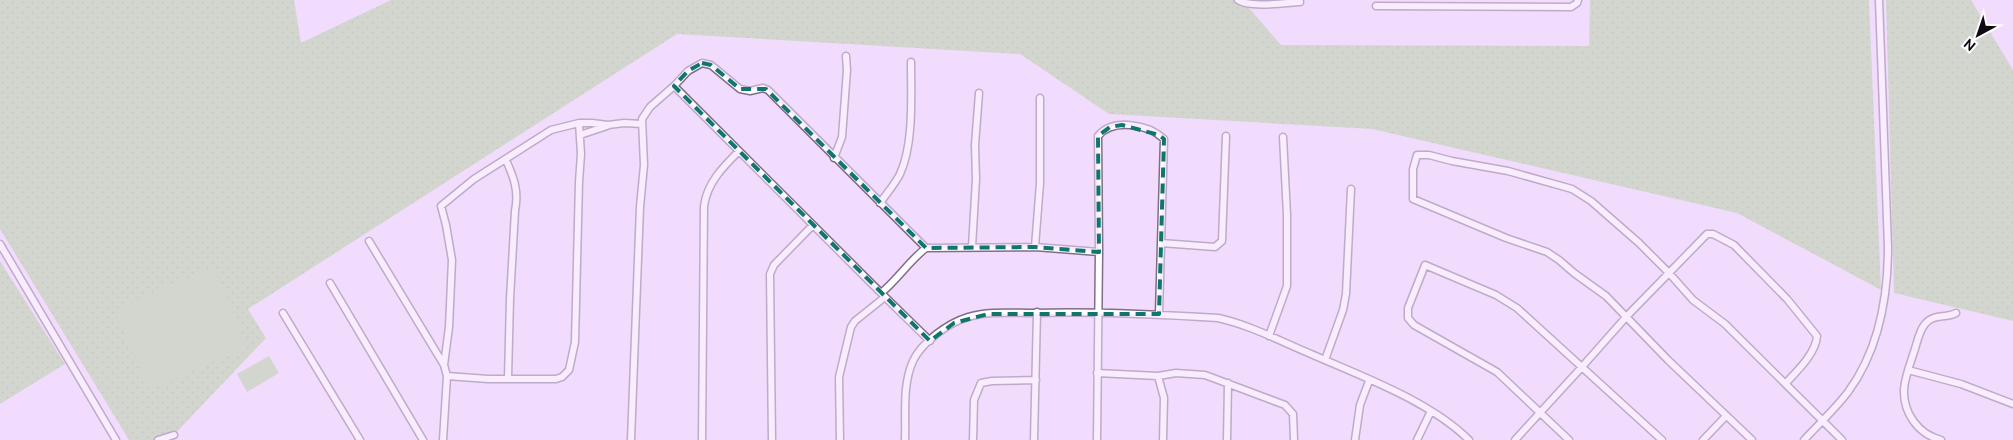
<svg xmlns="http://www.w3.org/2000/svg" width="2013" height="440" font-family="Ubuntu,sans-serif">
  <defs>
    <pattern id="grass-dots" width="8" height="8" patternUnits="userSpaceOnUse" patternTransform="scale(1.25)"><rect width="8" height="8" fill="#adcf98"/><path d="M2 2h.1M6 6h.1" fill="none" stroke="#94b082" stroke-width="1.8" stroke-linecap="round"/></pattern>
  </defs>
  <rect width="100%" height="100%" fill="#f2dcfd"/>
  <!-- grass -->
  <path fill="url(#grass-dots)" d="M 0,0 L 294,0 L 301,43 L 391,0 L 1242,0 L 1281,45 L 1589,46 L 1590,0 L 1869,0 L 1881,290 L 1737,213 L 1372,129 L 1109,114 L 1020,54 L 677,34 L 248,309 L 266,338 L 169,440 L 129,440 L 0,229 Z
    M 1886,0 L 1971,0 L 2013,70 L 2013,321 L 1894,293 Z
    M 0,261 L 65,364 L 0,404 Z"/>
  <!-- park -->
  <path fill="#adcf98" d="M 213,267 L 248,347 L 149,390 L 114,310 Z
    M 269,356 L 279,373 L 247,392 L 237,374 Z"/>
  <g fill="none" stroke-linecap="round" stroke-linejoin="round">
    <defs>
      <path id="street" d="M 1238,0 C 1250,8 1284,3 1300,2
        M 1376,6 L 1571,7 L 1577,3 L 1578,0
        M 674,86 L 881,293 C 898,279 909,261 926,248
        M 580,135 L 607,126
        M 834,158 L 842,137 L 847,70 L 846,56
        M 506,160 C 514,178 519,191 515,211 L 510,299 L 508,378
        M 880,203 C 887,193 895,184 900,174 C 914,144 911,95 911,62
        M 369,241 L 444,365 L 447,376 L 443,440
        M 1161,243 L 1215,247 L 1222,241 L 1226,136
        M 0,244 L 116,440
        M 972,247 L 976,179 L 975,145 L 979,93
        M 1035,247 L 1040,183 L 1040,98
        M 330,283 L 423,440
        M 883,295 L 930,341
        M 283,313 L 360,440
        M 1269,336 L 1287,286 L 1287,215 L 1283,137
        M 1325,360 L 1343,310 L 1346,294 L 1351,189
        M 444,365 L 449,327 L 452,260 L 446,225 L 441,206 L 474,179 L 551,130 L 579,123 L 592,123 L 608,125 L 624,123 L 642,124
        M 1908,370 L 1961,384 L 2013,404
        M 1097,373 L 1158,376 L 1176,373 L 1205,375 L 1285,405 L 1293,414 L 1294,440
        M 447,376 L 488,379 L 556,379 L 562,377 L 569,370 L 575,342 L 579,182 L 581,154 L 579,123
        M 1158,376 L 1164,398 L 1163,440
        M 158,440 L 174,435
        M 631,440 L 640,207 L 644,165 L 642,119 L 650,107 L 674,86 L 688,71 L 702,63 L 711,65 L 740,89 L 750,91 L 763,88 L 768,90 L 926,248 L 1035,247 L 1099,252
        M 702,440 L 704,206 C 707,183 723,167 739,151
        M 772,440 L 770,274 L 774,265 L 813,225
        M 840,440 L 839,377 L 851,327 L 855,321 L 885,297
        M 905,440 C 906,415 902,385 913,361 C 922,342 948,323 968,317 C 988,311 1011,313 1032,313 C 1094,311 1156,314 1218,318 C 1250,325 1280,341 1311,354 C 1361,376 1430,401 1469,440
        M 973,440 L 974,400 L 981,383 L 992,381 L 1036,380
        M 1034,440 L 1037,312
        M 1097,440 L 1099,252 L 1098,136 C 1113,118 1148,124 1164,139 L 1159,314
        M 1227,440 L 1228,383
        M 1355,440 L 1360,405 L 1369,381
        M 1417,440 L 1431,411
        M 1515,440 L 1581,368 L 1627,316 L 1707,234 L 1713,234 L 1734,245 L 1787,299 L 1817,336 C 1816,353 1797,371 1786,383
        M 1569,440 L 1497,372 L 1414,325 L 1408,318 L 1408,308 L 1425,265 L 1496,295 L 1517,308 L 1662,440
        M 1703,440 L 1726,416
        M 1752,440 L 1668,360 L 1606,296 L 1574,273 L 1559,260 L 1547,252 L 1506,238 L 1413,199 L 1413,169 L 1417,155 L 1429,155 L 1452,161 L 1508,171 L 1572,189 L 1591,201 L 1639,243 L 1669,273 L 1693,300 L 1725,324 L 1842,440
        M 1804,440 C 1819,424 1835,409 1848,392 C 1879,350 1888,298 1888,247 L 1879,0
        M 1941,440 C 1918,434 1903,413 1904,389 C 1905,377 1910,364 1914,352 C 1917,343 1919,331 1925,324 C 1934,313 1945,319 1956,313"/>
    </defs>
    <!-- street casing -->
    <use href="#street" stroke="#816d8a" stroke-width="9"/>
    <!-- street -->
    <use href="#street" stroke="#fff" stroke-width="6"/>
  </g>
  <!-- marked area -->
  <path d="M0 0H2013V440H0ZM 702,63 L 711,65 L 740,89 L 766,89 L 926,248 L 1035,247 L 1099,252 L 1098,136 L 1110,127 L 1122,125 L 1159,135 L 1164,139 L 1159,314 L 988,314 L 954,323 L 930,341 L 674,86 L 688,71 Z" fill="#f2dcfd" fill-opacity=".55" fill-rule="evenodd"/>
  <path fill="none" stroke="#0f766e" stroke-width="4" stroke-dasharray="10 6" stroke-linejoin="round" d="M 702,63 L 711,65 L 740,89 L 766,89 L 926,248 L 1035,247 L 1099,252 L 1098,136 L 1110,127 L 1122,125 L 1159,135 L 1164,139 L 1159,314 L 988,314 L 954,323 L 930,341 L 674,86 L 688,71 Z"/>
  <!-- north arrow -->
  <g transform="translate(1978 35) rotate(220)" stroke="#ffffff" stroke-width="4" paint-order="stroke">
  <path d="M0-4L9 19L0 12L-9 19Z" fill="#100913"/>
  <text y="-8" font-size="14" font-weight="bold" text-anchor="middle" fill="#100913">N</text>
  </g>
</svg>
